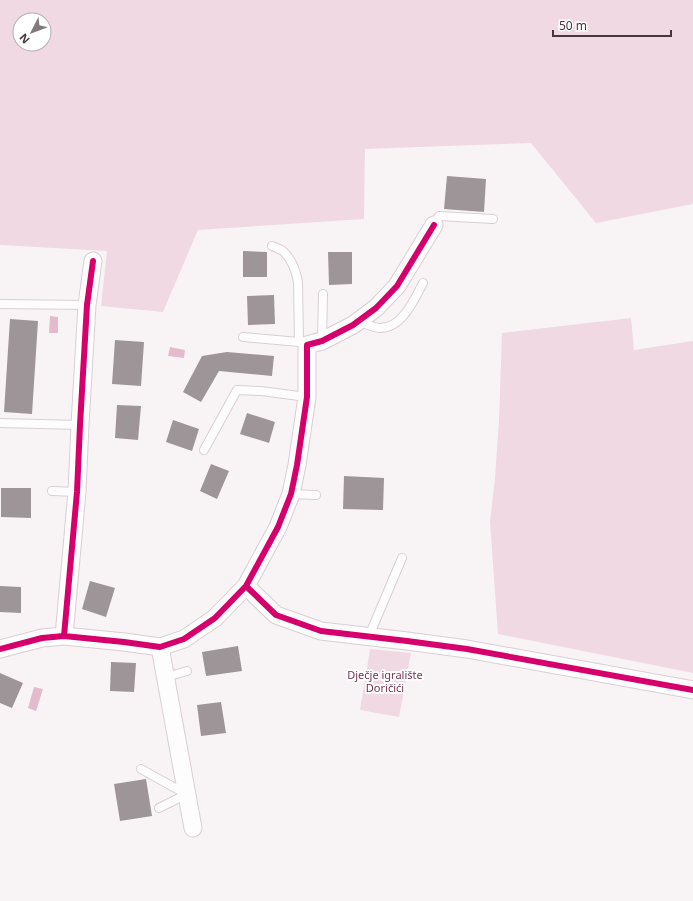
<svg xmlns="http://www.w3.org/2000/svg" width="693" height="901" font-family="'Noto Sans',sans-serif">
  <rect width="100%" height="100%" fill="#f8f4f6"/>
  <!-- green -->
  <path fill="#f0d9e3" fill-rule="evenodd" d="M 0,0 L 693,0 L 693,204 L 596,223 L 531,143 L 365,149 L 364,219 L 198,230 L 163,312 L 101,306 L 107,251 L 0,245 ZM 20,20 L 44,20 L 44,44 L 20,44 Z
    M 631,318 L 634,350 L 693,341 L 693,673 L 498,634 L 490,522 L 495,478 L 499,420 L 502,333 Z
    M 370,649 L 411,653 L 399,717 L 360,710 Z"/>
  <!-- water -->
  <path fill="#e3bbcd" d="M 50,316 L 58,317 L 58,333 L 49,333 Z
    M 170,347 L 185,350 L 184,358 L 168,356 Z
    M 34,687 L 43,689 L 36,711 L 28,708 Z"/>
  <!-- building -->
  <path fill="#9d9598" d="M 447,176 L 486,179 L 484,212 L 444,209 Z
    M 243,251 L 267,252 L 267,277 L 243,277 Z
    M 328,252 L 352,252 L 352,284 L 329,285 Z
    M 274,295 L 275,324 L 248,325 L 247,296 Z
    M 10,319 L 38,321 L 32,414 L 4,412 Z
    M 115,340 L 144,342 L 141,386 L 112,384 Z
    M 227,352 L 274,356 L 272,376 L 219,371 L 201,402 L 183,392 L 202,356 Z
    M 117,405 L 141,406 L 138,440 L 115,438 Z
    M 247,413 L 275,422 L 269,443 L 240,434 Z
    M 173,420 L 199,429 L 192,451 L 166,442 Z
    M 211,464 L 229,471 L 217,499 L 200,491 Z
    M 344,476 L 384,478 L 383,510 L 343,509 Z
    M 1,488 L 31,488 L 31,518 L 1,517 Z
    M 90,581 L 115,588 L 106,617 L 82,609 Z
    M 0,586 L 21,587 L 21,613 L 0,612 Z
    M 238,646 L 242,671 L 206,676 L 202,652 Z
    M 111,662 L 136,663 L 134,692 L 110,691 Z
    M 0,673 L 23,683 L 12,708 L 0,703 Z
    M 221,702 L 226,733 L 201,736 L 197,705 Z
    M 146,779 L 152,816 L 120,821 L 114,784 Z"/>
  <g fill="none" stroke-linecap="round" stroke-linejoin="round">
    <defs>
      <path id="service" d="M 434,225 L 439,216 L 493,219
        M 272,246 C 276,248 281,249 284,252 C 292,260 296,271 298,282 L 299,342 L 307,345
        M 0,304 L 87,305
        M 358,321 C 365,324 372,327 379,328 C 402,329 414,300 423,283
        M 243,337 L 299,342
        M 322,341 L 323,294
        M 0,423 L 80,425
        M 204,450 L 237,390 L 261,391 L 307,397
        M 52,491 L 77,492
        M 291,494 L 316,495
        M 369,636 L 402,558
        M 166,677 L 187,671
        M 141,769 L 186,794
        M 159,808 L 187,794"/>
      <path id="minor" d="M 246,586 L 276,615 L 321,631 L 407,641 L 467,649 L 693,690
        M 64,636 L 77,492 L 80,425 L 87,305 L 93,261
        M 160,647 L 193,828
        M 0,649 L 42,638 L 64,636 L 124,642 L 160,647 L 184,639 L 215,618 L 246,586 L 278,527 L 291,494 L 297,465 L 307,397 L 307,345 L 322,341 L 353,325 L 376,308 L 397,286 L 434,225"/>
    </defs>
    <!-- service casing -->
    <use href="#service" stroke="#d9cfd3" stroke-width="10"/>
    <!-- minor casing -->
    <use href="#minor" stroke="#d9cfd3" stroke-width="19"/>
    <!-- service -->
    <use href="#service" stroke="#fefdfe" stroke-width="8"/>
    <!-- minor -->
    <use href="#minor" stroke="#fefdfe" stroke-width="17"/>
    <defs>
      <path id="cycleway" d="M 246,586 L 276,615 L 321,631 L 407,641 L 467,649 L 693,690
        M 64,636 L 77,492 L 80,425 L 87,305 L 93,261
        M 0,649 L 42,638 L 64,636 L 124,642 L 160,647 L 184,639 L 215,618 L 246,586 L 278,527 L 291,494 L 297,465 L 307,397 L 307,345 L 322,341 L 353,325 L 376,308 L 397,286 L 434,225"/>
    </defs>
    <!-- cycleway casing -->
    <use href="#cycleway" stroke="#fff" stroke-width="8"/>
    <!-- cycleway -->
    <use href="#cycleway" stroke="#d6006c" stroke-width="6"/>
  </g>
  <g text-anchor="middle" stroke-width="4" stroke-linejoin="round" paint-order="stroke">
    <!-- park labels -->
    <g font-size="11" fill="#763354" stroke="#fff">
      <text x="385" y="679">Dječje igralište<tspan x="385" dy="13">Doričići</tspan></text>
    </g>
  </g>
  <!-- north arrow -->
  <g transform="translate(32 32) rotate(228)"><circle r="19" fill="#ffffff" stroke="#b5afb1"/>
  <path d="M0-3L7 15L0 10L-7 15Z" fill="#84787d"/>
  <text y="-6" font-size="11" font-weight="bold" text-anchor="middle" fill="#45363c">N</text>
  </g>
  <!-- scale -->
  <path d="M553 30v6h118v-6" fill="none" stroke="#45363c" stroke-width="2"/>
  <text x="559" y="30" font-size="12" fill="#45363c" stroke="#ffffff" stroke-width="3" paint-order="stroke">50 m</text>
</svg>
